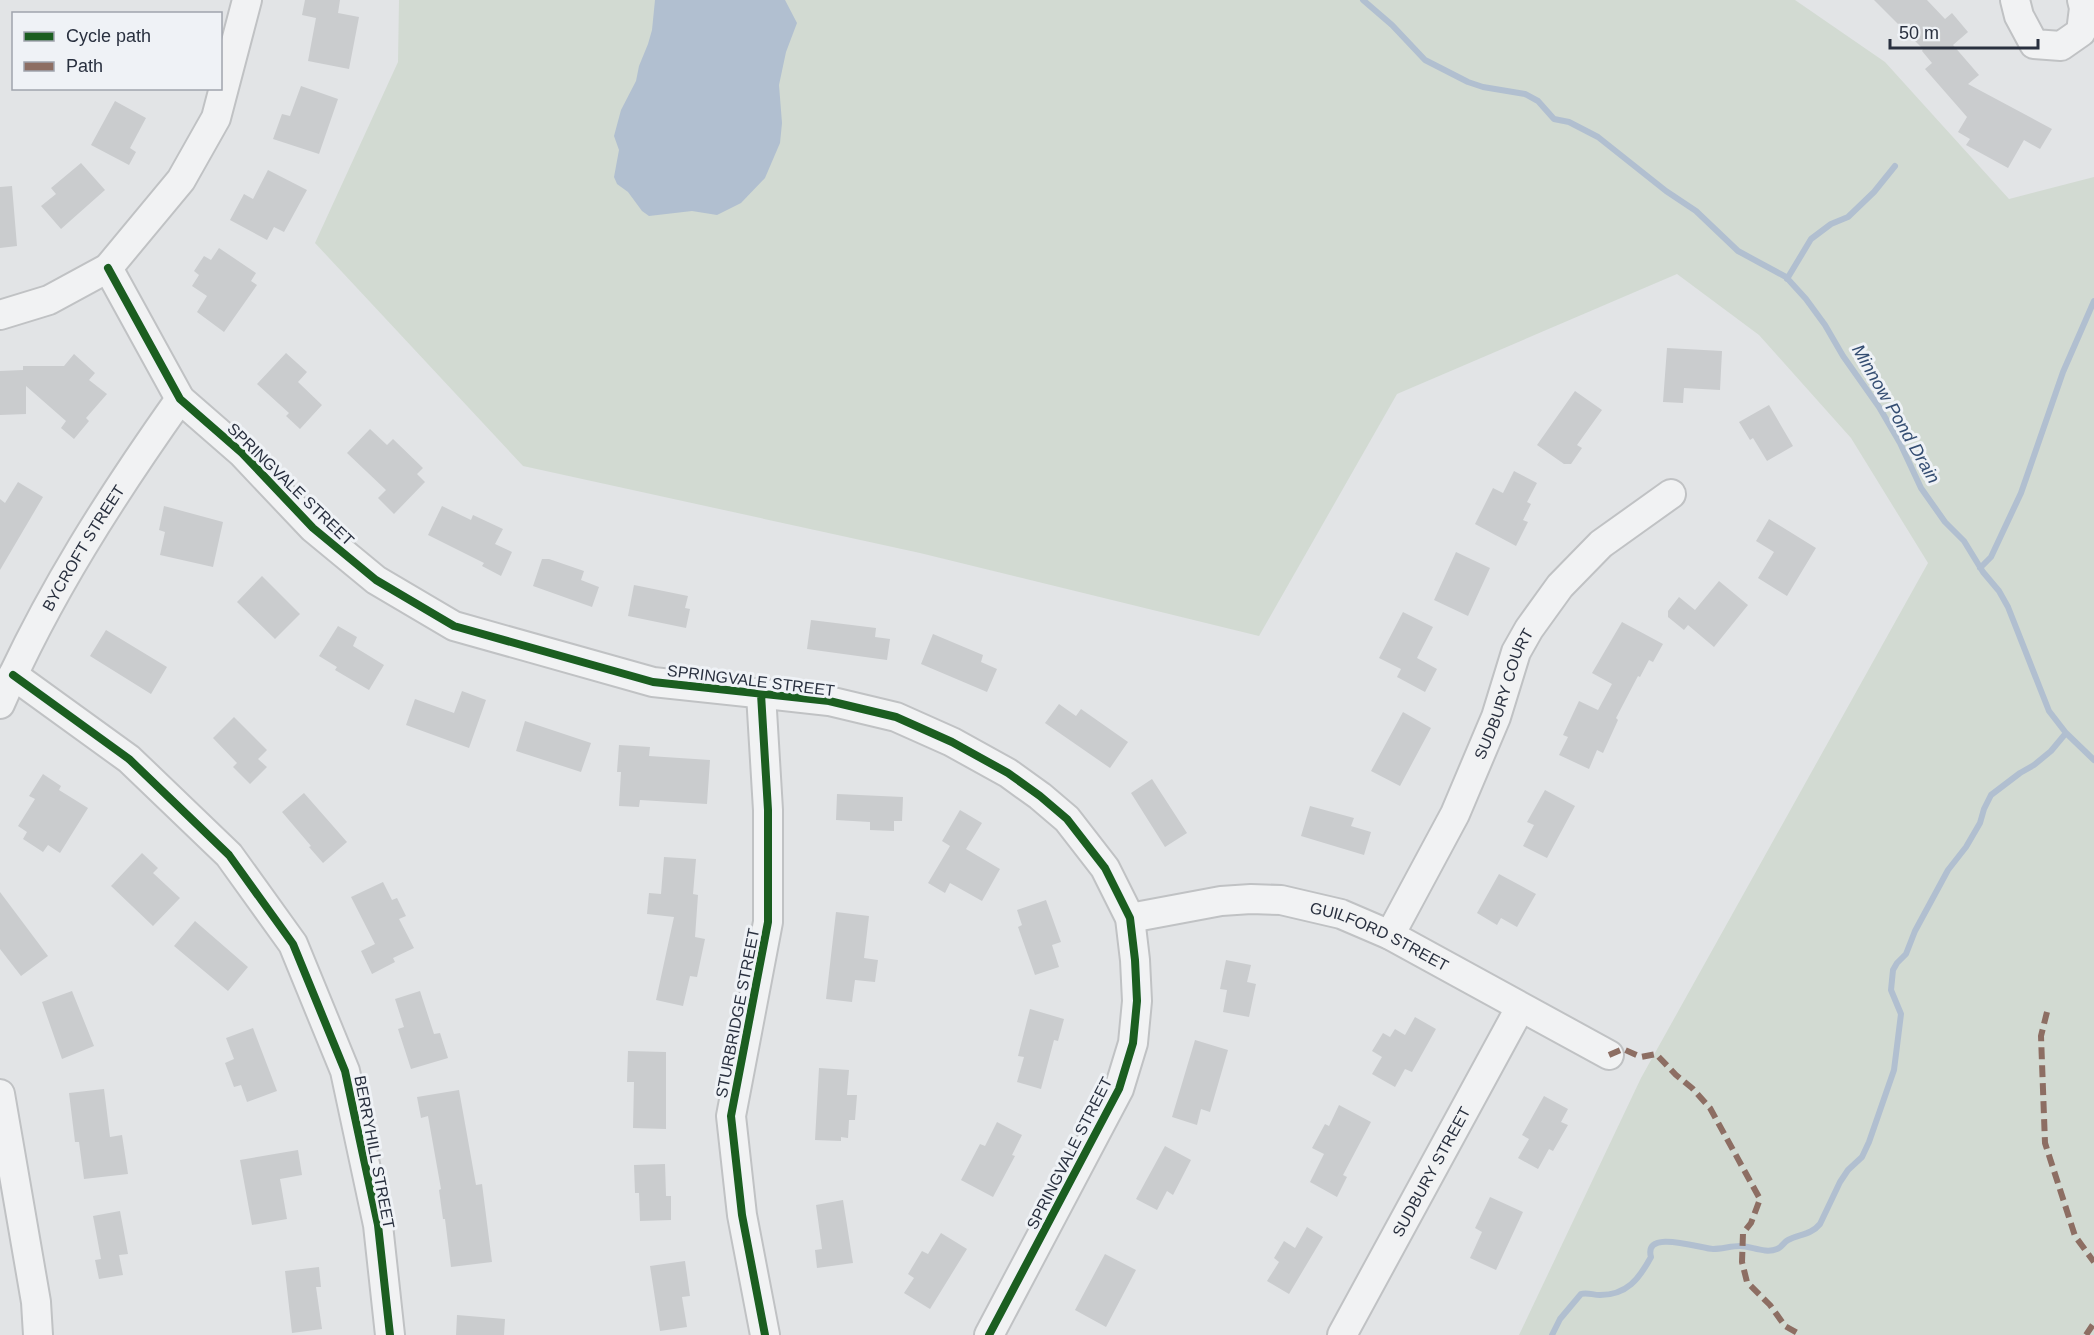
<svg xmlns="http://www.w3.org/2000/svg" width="2094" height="1335" font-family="Helvetica,sans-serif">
  <rect width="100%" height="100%" fill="#e2e4e6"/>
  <!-- green -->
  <path fill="#d2dad2" d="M 399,0 L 1795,0 L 1885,62 L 2009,199 L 2094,177 L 2094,1335 L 1519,1335 L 1641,1078 L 1928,563 L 1851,438 L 1759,335 L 1677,274 L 1397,394 L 1259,636 L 920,553 L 523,466 L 315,243 L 398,62 Z"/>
  <!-- water -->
  <path fill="#b1bfd0" d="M 655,0 L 785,0 L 797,23 L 786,52 L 779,85 L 782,123 L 780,143 L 765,178 L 741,203 L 717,215 L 692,211 L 649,216 L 642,211 L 628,192 L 617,184 L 614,177 L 619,150 L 614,136 L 621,110 L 636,81 L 639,66 L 648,44 L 652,30 Z"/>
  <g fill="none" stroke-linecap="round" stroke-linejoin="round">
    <!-- stream -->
    <path stroke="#b1bfd0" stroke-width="6" d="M 1363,0 L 1392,25 L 1425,60 L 1468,82 L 1483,87 L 1525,94 L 1538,101 L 1554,119 L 1569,122 L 1598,137 L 1666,191 L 1696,211 L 1738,251 L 1786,277 L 1806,299 L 1825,325 L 1843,356 L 1879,407 L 1900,443 L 1921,488 L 1945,522 L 1964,541 L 1983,572 L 1999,591 L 2008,607 L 2049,711 L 2066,733 L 2094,760
      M 1787,279 L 1811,239 L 1831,224 L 1848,217 L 1874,192 L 1895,166
      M 1980,568 L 1991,557 L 2021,493 L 2063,372 L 2094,301
      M 1552,1335 L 1560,1319 L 1581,1294 C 1587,1292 1593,1295 1600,1295 C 1627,1295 1639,1279 1651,1257 C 1643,1228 1702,1249 1713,1249 C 1722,1249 1731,1246 1740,1246 C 1751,1246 1765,1254 1777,1249 C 1781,1248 1784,1242 1788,1240 C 1799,1234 1811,1235 1820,1224 L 1840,1182 L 1848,1170 L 1862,1157 L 1869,1142 L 1894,1070 L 1901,1014 L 1891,990 L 1893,970 L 1897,963 L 1906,954 L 1915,931 L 1948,870 L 1966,847 L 1980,823 L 1984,809 L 1991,795 L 2020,773 L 2034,765 L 2051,751 L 2066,733"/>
  </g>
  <!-- building -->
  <path fill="#caccce" d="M 305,0 L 340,0 L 338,13 L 359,17 L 349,69 L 308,61 L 316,18 L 302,15 Z
    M 1874,0 L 1927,0 L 1945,19 L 1952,13 L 1968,32 L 1953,45 L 1979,75 L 1968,84 L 2052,129 L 2040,149 L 2024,140 L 2008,168 L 1966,145 L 1970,139 L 1958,132 L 1967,117 L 1925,69 L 1932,63 L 1922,51 L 1923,49 Z
    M 301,86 L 338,99 L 319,154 L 273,139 L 282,114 L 290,116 Z
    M 115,101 L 146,118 L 130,148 L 136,152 L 129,165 L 91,145 Z
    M 81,163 L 105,190 L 61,229 L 41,206 L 56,194 L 51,188 Z
    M 268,170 L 307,190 L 284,232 L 274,227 L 267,240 L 230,220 L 244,194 L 253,199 Z
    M 12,186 L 17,246 L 0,248 L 0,187 Z
    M 219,248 L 256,273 L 251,281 L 257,285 L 224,332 L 197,312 L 207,296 L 192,286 L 199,275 L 194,271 L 204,256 L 211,260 Z
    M 1667,348 L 1722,351 L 1720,390 L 1684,388 L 1683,403 L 1663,402 Z
    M 286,353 L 307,372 L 298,382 L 322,405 L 300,429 L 286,416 L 289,413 L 257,384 Z
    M 74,354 L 95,373 L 89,380 L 107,394 L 86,418 L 89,421 L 74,439 L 61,428 L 66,421 L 26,386 L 26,414 L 0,415 L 0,371 L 23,370 L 23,366 L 64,366 Z
    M 1575,391 L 1602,410 L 1577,445 L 1582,448 L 1571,464 L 1564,464 L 1537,445 Z
    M 1769,405 L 1793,446 L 1767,461 L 1753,438 L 1750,440 L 1739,422 Z
    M 370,429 L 387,445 L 393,439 L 423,468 L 417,474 L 425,482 L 394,514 L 378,498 L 386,490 L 347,453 Z
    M 1514,471 L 1537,483 L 1527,502 L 1531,504 L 1523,520 L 1528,522 L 1516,546 L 1475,524 L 1493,488 L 1503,493 Z
    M 18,482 L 43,497 L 0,570 L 0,499 L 5,503 Z
    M 164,506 L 223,522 L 213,567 L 160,555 L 165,532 L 159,530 Z
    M 442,506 L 471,520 L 473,515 L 503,529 L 495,544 L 512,552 L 501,576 L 482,566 L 484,563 L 428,535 Z
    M 1769,519 L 1816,548 L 1787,596 L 1758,578 L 1774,552 L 1756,541 Z
    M 1456,552 L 1490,568 L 1468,616 L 1434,600 Z
    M 542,559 L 549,559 L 584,571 L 581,580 L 599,587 L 592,607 L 533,586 Z
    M 262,576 L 300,614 L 275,639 L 237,602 Z
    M 1719,581 L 1748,605 L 1714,647 L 1688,625 L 1684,630 L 1668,617 L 1668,611 L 1679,597 L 1695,610 Z
    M 634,585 L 688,596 L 685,608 L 690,609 L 686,628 L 628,616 Z
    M 1403,612 L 1433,627 L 1417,658 L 1437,669 L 1425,692 L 1397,677 L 1401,669 L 1379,658 Z
    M 811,620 L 876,628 L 875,637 L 890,639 L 887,660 L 807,649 Z
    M 1622,622 L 1663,644 L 1653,662 L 1649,660 L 1640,677 L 1638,676 L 1616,718 L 1618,720 L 1603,753 L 1597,750 L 1589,769 L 1559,755 L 1568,737 L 1563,735 L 1579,701 L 1598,710 L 1612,684 L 1592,673 Z
    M 338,626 L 357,637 L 353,646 L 384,665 L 369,690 L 335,670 L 337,667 L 319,656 Z
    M 106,630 L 167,667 L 151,694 L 90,656 Z
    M 933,634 L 983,655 L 981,662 L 997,669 L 987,692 L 921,664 Z
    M 462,691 L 486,700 L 469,748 L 406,725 L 415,699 L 454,713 Z
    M 1059,704 L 1076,716 L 1081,709 L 1128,742 L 1110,768 L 1045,723 Z
    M 1403,712 L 1431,728 L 1400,786 L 1371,771 Z
    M 234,717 L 267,750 L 258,759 L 267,767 L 250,784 L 233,767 L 237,763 L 213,738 Z
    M 525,721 L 591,743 L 581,772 L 516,751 Z
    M 619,745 L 650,747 L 649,756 L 710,760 L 707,804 L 640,800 L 639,807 L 619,806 L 621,772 L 617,772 Z
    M 43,774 L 61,786 L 59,790 L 88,808 L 60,853 L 48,845 L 43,852 L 23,839 L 27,832 L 18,826 L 35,799 L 29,796 Z
    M 1152,779 L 1187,833 L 1165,847 L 1131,793 Z
    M 1545,790 L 1575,806 L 1547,858 L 1523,846 L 1534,825 L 1527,822 Z
    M 304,793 L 347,842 L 323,863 L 309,847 L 311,846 L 282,812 Z
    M 837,794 L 903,797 L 902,821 L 894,821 L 894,831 L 870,830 L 870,822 L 836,820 Z
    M 1310,806 L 1354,818 L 1351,826 L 1371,832 L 1364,855 L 1301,836 Z
    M 960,810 L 982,823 L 966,849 L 1000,869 L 982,901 L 950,883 L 945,893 L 928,883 L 950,846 L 942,841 Z
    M 142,853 L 158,868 L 153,873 L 180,898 L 153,926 L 111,886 Z
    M 664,857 L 696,859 L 693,894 L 698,895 L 695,937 L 705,939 L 697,977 L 690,976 L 683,1006 L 656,1000 L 674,917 L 647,914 L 649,893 L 661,894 Z
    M 1499,874 L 1536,894 L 1517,927 L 1501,918 L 1497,925 L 1477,913 Z
    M 383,882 L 392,900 L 397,898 L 406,916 L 399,919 L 414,948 L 393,958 L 395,962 L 372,974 L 361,951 L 375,944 L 351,897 Z
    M 0,892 L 48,956 L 21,976 L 0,949 Z
    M 1046,900 L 1061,942 L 1052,945 L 1059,967 L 1035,975 L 1018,927 L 1022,925 L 1017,910 Z
    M 836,912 L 869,916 L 864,958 L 878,960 L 875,982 L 855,980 L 852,1002 L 826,999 Z
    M 195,921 L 248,967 L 228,991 L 174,946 Z
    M 1226,960 L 1251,965 L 1247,982 L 1256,984 L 1249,1017 L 1223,1012 L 1227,990 L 1220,989 Z
    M 72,991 L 94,1046 L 62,1059 L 42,1002 Z
    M 420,991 L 434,1034 L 440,1033 L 448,1058 L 411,1069 L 398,1029 L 404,1027 L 395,999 Z
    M 1030,1009 L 1064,1019 L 1058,1041 L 1054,1040 L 1041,1089 L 1017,1082 L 1024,1057 L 1018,1056 Z
    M 1415,1017 L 1436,1029 L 1412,1072 L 1405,1069 L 1395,1087 L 1372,1074 L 1382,1057 L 1372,1051 L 1383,1033 L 1390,1037 L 1395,1029 L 1405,1035 Z
    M 253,1028 L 277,1091 L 247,1102 L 241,1085 L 234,1087 L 225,1063 L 234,1059 L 226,1038 Z
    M 1195,1040 L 1228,1050 L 1210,1112 L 1201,1109 L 1197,1125 L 1172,1117 Z
    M 628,1051 L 666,1052 L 666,1129 L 633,1128 L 634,1082 L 627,1082 Z
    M 819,1068 L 849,1070 L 847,1095 L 857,1095 L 855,1120 L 849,1120 L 848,1138 L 841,1137 L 841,1141 L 815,1140 Z
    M 104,1089 L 110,1137 L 122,1135 L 128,1174 L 84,1179 L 79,1142 L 75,1142 L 69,1093 Z
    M 459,1090 L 476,1185 L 482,1184 L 492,1262 L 451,1267 L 445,1219 L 443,1219 L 439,1190 L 441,1189 L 428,1116 L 421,1118 L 417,1097 Z
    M 1544,1096 L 1568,1109 L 1561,1122 L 1568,1125 L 1553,1151 L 1549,1149 L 1538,1169 L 1518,1158 L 1529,1139 L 1522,1135 Z
    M 1339,1105 L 1371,1122 L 1343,1175 L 1347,1177 L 1337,1197 L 1310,1182 L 1324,1154 L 1312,1148 L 1325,1124 L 1329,1126 Z
    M 997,1122 L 1022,1135 L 1012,1155 L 1015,1156 L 993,1197 L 961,1180 L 980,1144 L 985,1146 Z
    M 1165,1146 L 1191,1160 L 1173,1195 L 1167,1191 L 1157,1210 L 1136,1199 Z
    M 298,1150 L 302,1175 L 280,1179 L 287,1219 L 252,1225 L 240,1160 Z
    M 665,1164 L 666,1196 L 671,1196 L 671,1220 L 640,1221 L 639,1193 L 635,1193 L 634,1165 Z
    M 1490,1197 L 1523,1212 L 1496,1270 L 1470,1258 L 1482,1232 L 1475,1228 Z
    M 843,1200 L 853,1263 L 817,1268 L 815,1250 L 822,1249 L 816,1205 Z
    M 120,1211 L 128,1254 L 119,1255 L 123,1275 L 99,1279 L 95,1260 L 101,1259 L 93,1216 Z
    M 1307,1227 L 1323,1237 L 1289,1294 L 1267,1281 L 1279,1262 L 1274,1258 L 1284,1241 L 1295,1248 Z
    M 941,1233 L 967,1249 L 930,1309 L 904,1293 L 914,1278 L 908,1274 L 922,1251 L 928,1254 Z
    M 1105,1254 L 1136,1270 L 1106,1327 L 1075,1310 Z
    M 685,1261 L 690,1296 L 682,1297 L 687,1327 L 660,1331 L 650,1266 Z
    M 319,1267 L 321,1287 L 316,1287 L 322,1329 L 292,1333 L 285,1271 Z
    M 457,1315 L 505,1319 L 504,1335 L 456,1335 Z"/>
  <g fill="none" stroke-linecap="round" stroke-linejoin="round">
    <defs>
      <g id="minor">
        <path d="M 2015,0 L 2019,16 L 2034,44 L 2061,46 L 2081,32 L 2084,8 L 2082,0"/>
        <path d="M 108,268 L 180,399 L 242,453 L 313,528 L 376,580 L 454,626 L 653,682 L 829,701 L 896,717 L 952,742 L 1008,773 L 1040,796 L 1067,819 L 1105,868 L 1130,918 L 1135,960 L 1137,1001 L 1133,1043 L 1119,1089 L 989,1335"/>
        <path d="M 0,315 L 49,300 L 108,268 L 181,180 L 216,118 L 247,0"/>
        <path d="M 13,675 L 129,759 L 229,855 L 293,944 L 345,1071 L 378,1225 L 390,1335"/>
        <path d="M 761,694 L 768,810 L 768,922 L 731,1116 L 742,1215 L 765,1335"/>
        <path id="s1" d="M 0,704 C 47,596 112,495 180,399"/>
        <path id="s2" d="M 1130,918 L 1221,901 L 1251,899 L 1281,900 L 1341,914 L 1390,935 L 1609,1055"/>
        <path id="s3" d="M 1390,935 L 1455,814 L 1496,717 L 1516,652 L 1529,629 L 1560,586 L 1601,544 L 1671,494"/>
        <path d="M 0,1094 L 36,1302 L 38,1335"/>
        <path id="s4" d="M 1342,1335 L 1520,1008"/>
      </g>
    </defs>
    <!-- minor casing -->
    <use href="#minor" stroke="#c0c2c4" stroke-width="32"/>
    <!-- minor -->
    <use href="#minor" stroke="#f1f2f3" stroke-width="28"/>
    <!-- quiet -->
    <path stroke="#8d6e63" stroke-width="6" stroke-dasharray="12 6" stroke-linecap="butt" d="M 2047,1012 L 2041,1036 L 2045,1143 L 2075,1236 L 2094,1262
      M 1609,1055 L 1623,1049 L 1641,1057 L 1656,1054 L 1676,1075 L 1692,1088 L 1710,1108 L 1760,1199 L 1751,1223 L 1743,1233 L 1742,1262 L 1747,1282 L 1770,1305 L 1785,1326 L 1801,1335
      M 2086,1335 L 2094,1323"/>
    <defs>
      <path id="cycleway" d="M 108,268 L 180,399 L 242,453 L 313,528 L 376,580 L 454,626 L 653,682 L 829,701 L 896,717 L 952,742 L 1008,773 L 1040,796 L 1067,819 L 1105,868 L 1130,918 L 1135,960 L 1137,1001 L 1133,1043 L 1119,1089 L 989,1335
        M 13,675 L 129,759 L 229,855 L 293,944 L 345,1071 L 378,1225 L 390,1335
        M 761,694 L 768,810 L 768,922 L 731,1116 L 742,1215 L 765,1335"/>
    </defs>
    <!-- cycleway casing -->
    <use href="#cycleway" stroke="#eff2f6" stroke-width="11"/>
    <!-- cycleway -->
    <use href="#cycleway" stroke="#1b5e20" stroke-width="8"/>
  </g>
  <g text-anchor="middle" stroke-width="6" stroke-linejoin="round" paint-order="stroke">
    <!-- street labels -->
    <g font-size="16" fill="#29303f" stroke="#eff2f6">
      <text transform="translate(291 484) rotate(44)" y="6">SPRINGVALE STREET</text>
      <text dy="6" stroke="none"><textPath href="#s1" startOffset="177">BYCROFT STREET</textPath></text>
      <text transform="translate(751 680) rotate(7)" y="6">SPRINGVALE STREET</text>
      <text dy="6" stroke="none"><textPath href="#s3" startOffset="267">SUDBURY COURT</textPath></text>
      <text dy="6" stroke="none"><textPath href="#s2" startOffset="258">GUILFORD STREET</textPath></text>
      <text transform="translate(737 1013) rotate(-79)" y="6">STURBRIDGE STREET</text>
      <text transform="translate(375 1152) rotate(79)" y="6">BERRYHILL STREET</text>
      <text transform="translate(1069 1153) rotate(-63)" y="6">SPRINGVALE STREET</text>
      <text dy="6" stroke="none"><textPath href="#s4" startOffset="186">SUDBURY STREET</textPath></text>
    </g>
    <!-- water labels -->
    <g font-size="18" font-style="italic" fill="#344d72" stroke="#eff2f6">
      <text transform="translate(1896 414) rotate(60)" y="6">Minnow Pond Drain</text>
    </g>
  </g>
  <!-- legend -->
  <rect x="12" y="12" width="210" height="78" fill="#eff2f6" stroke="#a0a4ad" stroke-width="1.5"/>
  <rect x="24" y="32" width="30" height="9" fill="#1b5e20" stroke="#a0a4ad" stroke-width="1.5"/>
  <text x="66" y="42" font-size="18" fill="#29303f">Cycle path</text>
  <rect x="24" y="62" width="30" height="9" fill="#8d6e63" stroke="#a0a4ad" stroke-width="1.5"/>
  <text x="66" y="72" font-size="18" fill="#29303f">Path</text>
  <!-- scale -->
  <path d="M1890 39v9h148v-9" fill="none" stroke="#29303f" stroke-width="3"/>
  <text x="1899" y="39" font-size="18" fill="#29303f" stroke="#eff2f6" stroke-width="4.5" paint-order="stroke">50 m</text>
</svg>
